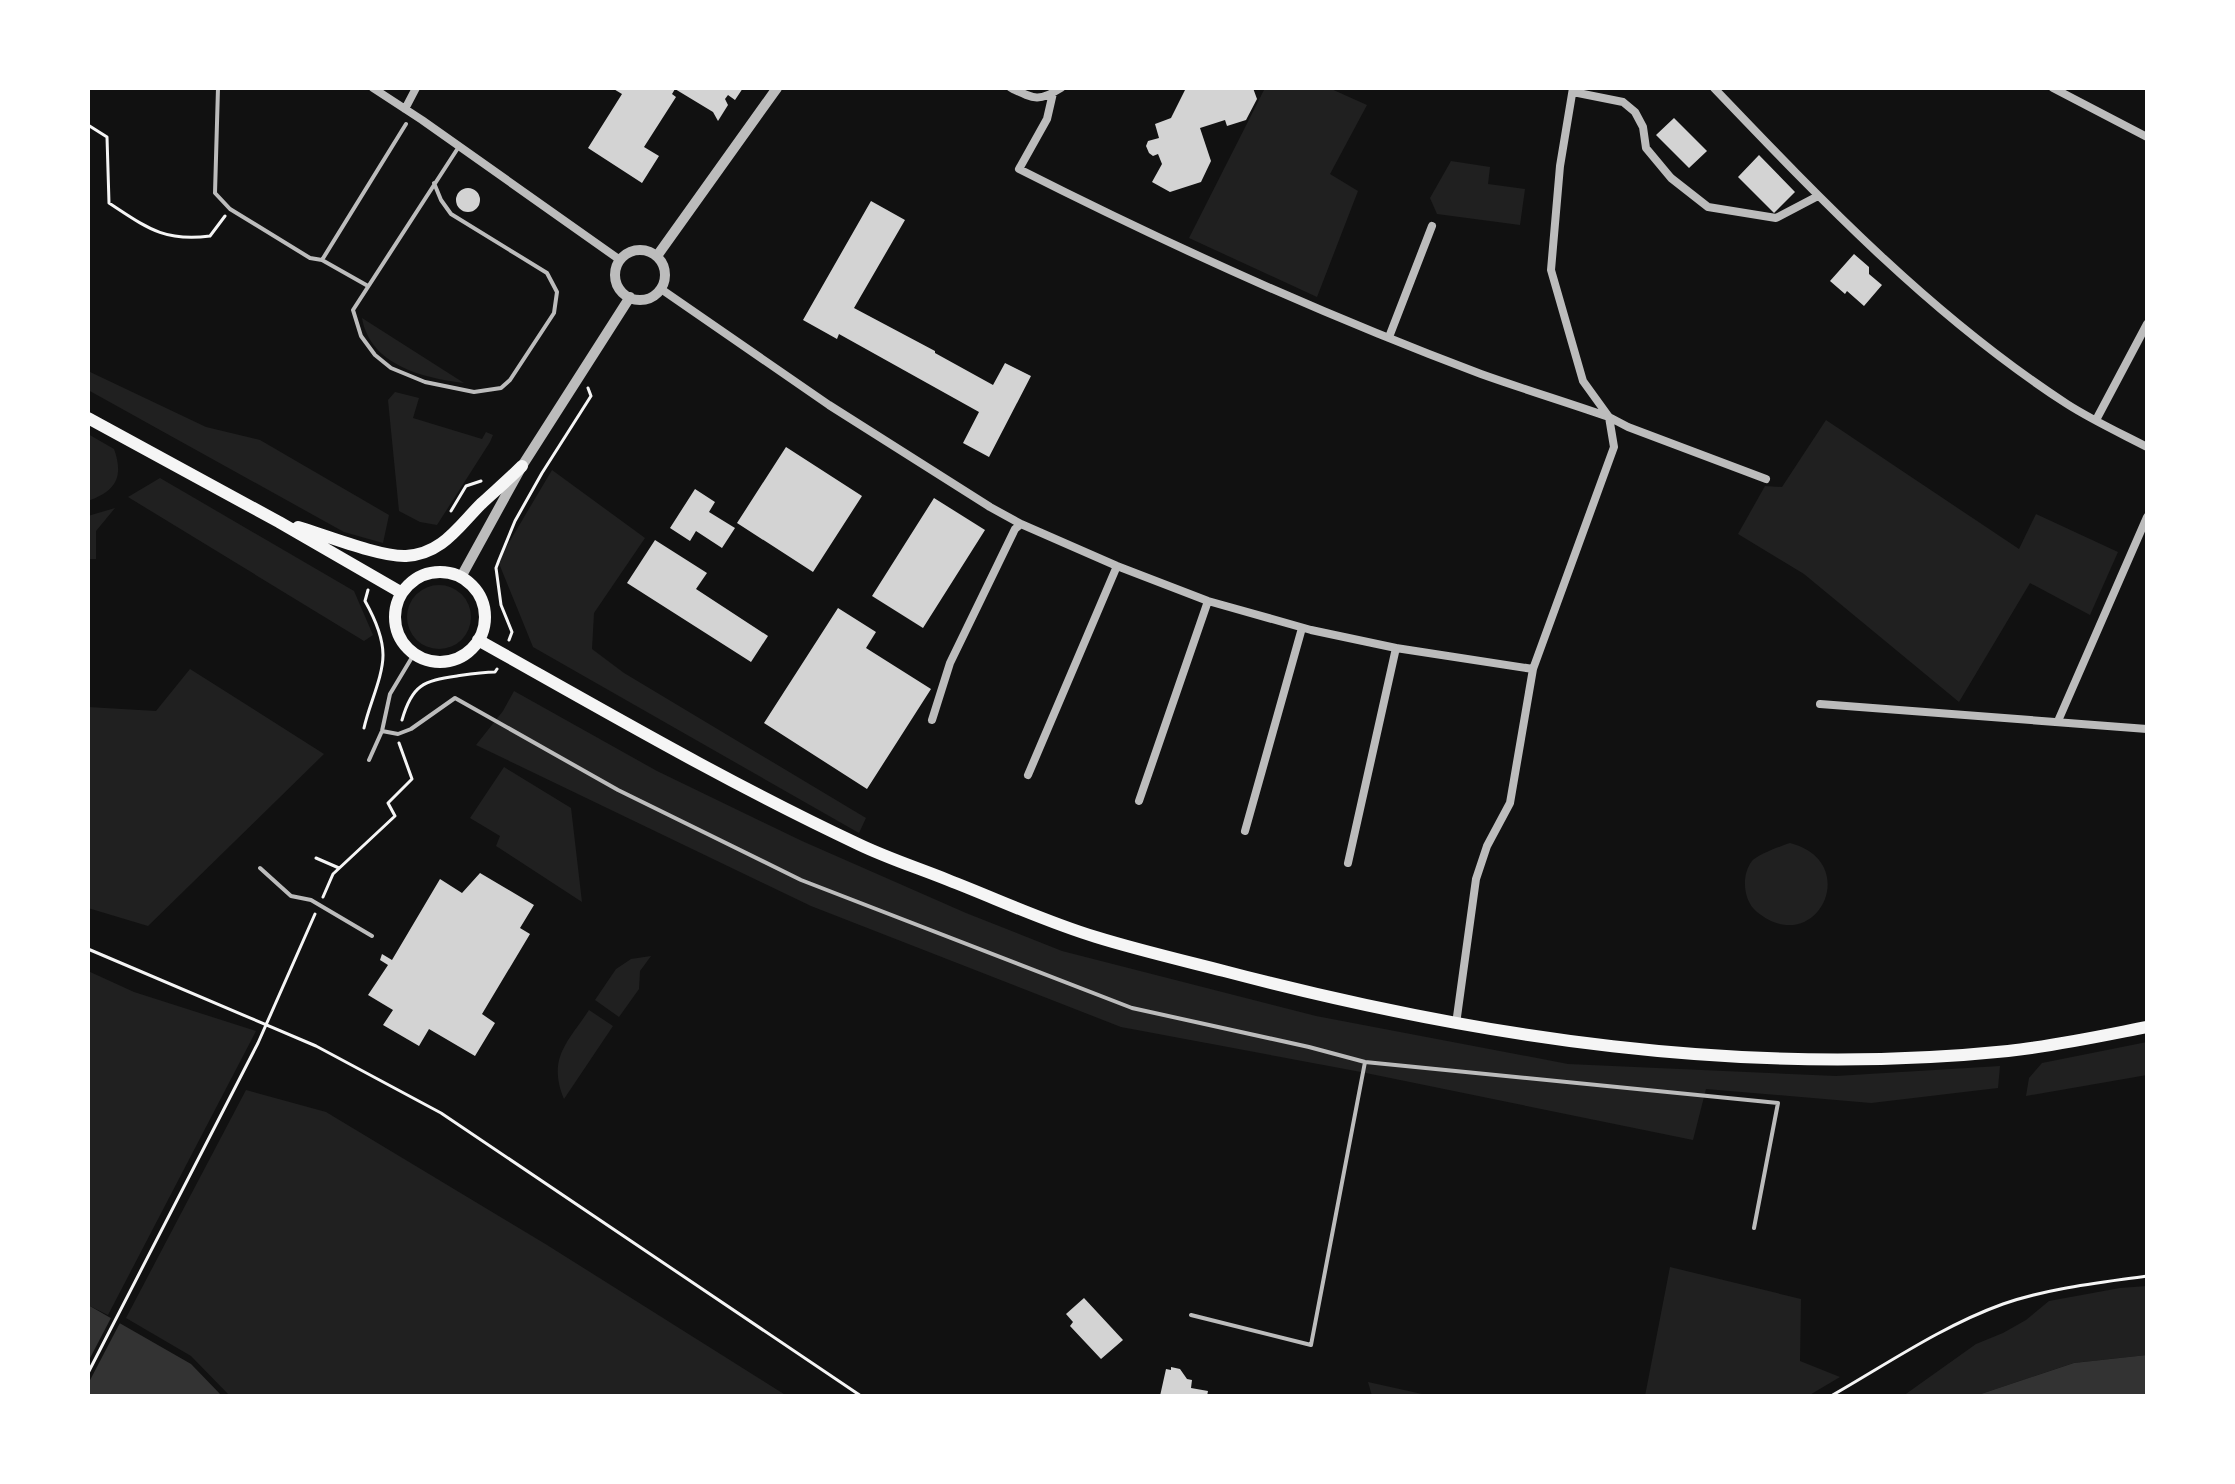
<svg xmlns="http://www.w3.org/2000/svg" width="2235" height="1484" font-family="'Roboto Condensed',sans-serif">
  <rect width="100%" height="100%" fill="#111"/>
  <!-- green -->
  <path fill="#202020" d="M 1265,88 L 1329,88 L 1367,105 L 1330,174 L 1358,191 L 1317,297 L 1189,238 Z
    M 1451,161 L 1490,167 L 1488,184 L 1525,189 L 1520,225 L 1437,214 L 1430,198 Z
    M 362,318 L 464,383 C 423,378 370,365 362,318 Z
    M 88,371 L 206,427 L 260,440 L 389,515 L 383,543 L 344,532 L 88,390 Z
    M 395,392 L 419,398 L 413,418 L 482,439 L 486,432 L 493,435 L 490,442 L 437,525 L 420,522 L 399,511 L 388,400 Z
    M 1826,420 L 2019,549 L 2036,514 L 2118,552 L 2090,615 L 2030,583 L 1959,702 L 1804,574 L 1738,534 L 1765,486 L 1782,487 Z
    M 88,434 L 114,449 C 124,477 116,491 88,501 Z
    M 552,470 L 645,538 L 594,613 L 592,649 L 624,673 L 866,818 L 859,833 L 533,647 L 498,561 Z
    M 160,478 L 354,591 L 373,635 L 364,641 L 128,497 Z
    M 115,508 L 96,531 L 96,559 L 88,559 L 88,516 Z
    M407 617a32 32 0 1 1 64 0a32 32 0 1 1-64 0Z
    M 190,669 L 324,754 L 148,926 L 88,908 L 88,707 L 156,711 Z
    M 514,691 L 657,771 L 802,841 L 966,913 L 1062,951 L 1316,1016 L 1568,1064 L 1836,1076 L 2000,1066 L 1998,1088 L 1871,1103 L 1706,1089 L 1693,1140 L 1361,1072 L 1121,1027 L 811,906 L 476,745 L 503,711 Z
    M 504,767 L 571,808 L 582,902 L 496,846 L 500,836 L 470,818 Z
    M 1790,843 C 1864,862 1816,960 1757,912 C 1743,901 1741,875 1752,861 C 1757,855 1781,846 1790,843 Z
    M 651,956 L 640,971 L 639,989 L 619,1017 L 595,1000 L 616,969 L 631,959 Z
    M 88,971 L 134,992 L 256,1031 L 108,1315 L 88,1305 Z
    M 589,1010 L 613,1026 L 564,1099 C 547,1058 568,1042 589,1010 Z
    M 2147,1042 L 2147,1075 L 2026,1096 L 2029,1078 L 2042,1063 Z
    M 246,1090 L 326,1112 L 547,1245 L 787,1396 L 230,1396 L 191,1356 L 126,1318 Z
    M 1670,1267 L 1801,1299 L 1800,1361 L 1840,1377 L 1808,1396 L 1645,1396 Z
    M 2147,1286 L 2147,1355 L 2074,1363 L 1975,1396 L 1903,1396 L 1976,1344 L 2003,1333 L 2026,1320 L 2049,1301 L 2120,1288 Z
    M 1368,1382 L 1431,1396 L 1372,1396 Z"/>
  <!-- water -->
  <path fill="#333" d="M 88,1305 L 191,1364 L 222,1396 L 88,1396 Z
    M 2147,1355 L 2147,1396 L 1975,1396 L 2074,1363 Z"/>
  <!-- pier -->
  <path fill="#111" d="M 113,1314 L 122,1319 L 88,1384 L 88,1362 Z"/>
  <!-- building -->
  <path fill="#d3d3d3" d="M 612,88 L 743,88 L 735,100 L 728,95 L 725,99 L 728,105 L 718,121 L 713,112 L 675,89 L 672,94 L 676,97 L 644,147 L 659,156 L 642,183 L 588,148 L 622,94 Z
    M 1186,88 L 1253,88 L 1257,99 L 1246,120 L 1227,126 L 1225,120 L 1200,128 L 1211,161 L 1201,182 L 1170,192 L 1152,182 L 1162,164 L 1158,154 L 1153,156 L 1149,153 L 1146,146 L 1148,141 L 1159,138 L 1155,124 L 1171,118 Z
    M 1674,118 L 1707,151 L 1689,168 L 1656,135 Z
    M 1759,155 L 1795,192 L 1774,213 L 1738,177 Z
    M456 200a12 12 0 1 1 24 0a12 12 0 1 1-24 0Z
    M 871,201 L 905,220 L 854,308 L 935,351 L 935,353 L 993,385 L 1005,363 L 1031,376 L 989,457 L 963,443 L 979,412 L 839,334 L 837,339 L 803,320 Z
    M 1854,254 L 1869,267 L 1869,274 L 1882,285 L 1864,306 L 1847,291 L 1845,294 L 1830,281 Z
    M 786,447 L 862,496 L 813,572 L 737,523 Z
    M 695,489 L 715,502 L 709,512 L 735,528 L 722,548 L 696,531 L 690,541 L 670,528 Z
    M 934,498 L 985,530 L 923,628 L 872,596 Z
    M 655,540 L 707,573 L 696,589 L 768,636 L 751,662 L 627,583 Z
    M 838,608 L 876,632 L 866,648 L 931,689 L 867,789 L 764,723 Z
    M 480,873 L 534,905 L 520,928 L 530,934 L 482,1014 L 495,1023 L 475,1056 L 429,1029 L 419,1046 L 383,1025 L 393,1010 L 368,995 L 388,965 L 380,960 L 382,954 L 392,960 L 440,879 L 462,893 Z
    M 1084,1298 L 1123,1340 L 1101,1359 L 1070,1326 L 1073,1322 L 1066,1314 Z
    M 1171,1367 L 1180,1369 L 1187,1379 L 1192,1380 L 1191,1388 L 1208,1391 L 1207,1396 L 1160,1396 L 1166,1369 L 1171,1370 Z"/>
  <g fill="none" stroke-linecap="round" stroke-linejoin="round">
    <!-- path -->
    <path stroke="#f5f5f5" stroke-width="3" d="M 88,125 L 107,137 L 109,203 C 146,227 163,242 210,236 L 225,216
      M 451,511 L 466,486 L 481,481
      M 509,640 L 512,632 L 501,605 L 496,568 L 499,560 L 515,521 L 542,473 L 591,396 L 588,388
      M 402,720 C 412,685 423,681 457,676 C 470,674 482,672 495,672 L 497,669
      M 364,728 C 369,705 383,677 383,655 C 383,636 374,617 365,601 L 368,590
      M 316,858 L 339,868
      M 323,897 L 333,874 L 395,816 L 388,803 L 412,779 L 399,743
      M 88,949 L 316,1046 L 441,1113 L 861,1396
      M 88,1373 L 258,1043 L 315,914
      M 1831,1396 C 1887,1364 1942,1326 2003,1304 C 2049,1288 2099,1283 2147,1276"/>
    <!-- service -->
    <path stroke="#bcbcbc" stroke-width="4" d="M 218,88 L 215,193 L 230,209 L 310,258 L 322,260 L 406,124
      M 434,183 L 441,200 L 451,214 L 547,273 L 557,292 L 554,313 L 510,380 L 501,388 L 474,392 L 425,382 L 391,368 L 375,355 L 361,336 L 353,310 L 458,148
      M 322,260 L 368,286
      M 382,731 L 398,734 L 411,729 L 455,698 L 618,790 L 801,880 L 1132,1008 L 1309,1047 L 1365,1062 L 1778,1103 L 1754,1228
      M 369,760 L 382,731 L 390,694 L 414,654
      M 260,868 L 291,896 L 311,900 L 372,936
      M 1191,1315 L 1311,1345 L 1365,1062"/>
    <!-- minor -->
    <path stroke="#bcbcbc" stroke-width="8" d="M 373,88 L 422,120 L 620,260
      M 1011,88 C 1034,99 1039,102 1061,88
      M 1573,88 L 1560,166 L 1551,270 L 1583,381 L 1609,417 L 1628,427 L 1766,479
      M 1714,88 C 1823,202 1933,317 2067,404 C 2092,420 2120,433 2147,447
      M 2053,88 L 2147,137
      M 1573,92 L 1623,102 L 1635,112 L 1643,127 L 1646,148 L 1671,178 L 1708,207 L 1776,218 L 1818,196
      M 1053,93 L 1047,119 L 1019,169 C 1169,245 1324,315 1481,374 C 1523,389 1566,402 1609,417
      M 405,109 L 416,88
      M 661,289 L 829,405 L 990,507 L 1021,524 L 1117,566 L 1208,601 L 1311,630 L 1396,648 L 1533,669
      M 1389,337 L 1432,226
      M 2096,420 L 2147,324
      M 1820,704 L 2147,729
      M 932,720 L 950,663 L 1015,529 L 1021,524
      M 2058,721 L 2147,517
      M 1028,775 L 1117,566
      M 1139,801 L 1208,601
      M 1245,831 L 1302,628
      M 1348,863 L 1396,648
      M 1456,1024 L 1476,879 L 1487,846 L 1510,803 L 1533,669 L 1614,447 L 1609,417"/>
    <!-- tertiary -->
    <path stroke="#bcbcbc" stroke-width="10" d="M615 275a25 25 0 1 1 50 0a25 25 0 1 1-50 0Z
      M 657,256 L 777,88
      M 461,577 L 522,466 L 630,297"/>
    <!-- secondary -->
    <path stroke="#f5f5f5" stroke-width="12" d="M 88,418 L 279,522 L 402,593
      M 298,527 C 325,535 380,557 406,556 C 442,554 458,527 481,504 C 495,491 509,479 522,466
      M395 617a45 45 0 1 1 90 0a45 45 0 1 1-90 0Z
      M 478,640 C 603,710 728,783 858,844 C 887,858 918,868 948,880 C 997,899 1046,922 1096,937 C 1138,950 1181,960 1224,971 C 1478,1038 1745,1078 2008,1051 C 2055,1046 2101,1036 2147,1027"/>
  </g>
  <!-- border -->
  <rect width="2235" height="1484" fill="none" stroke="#ffffff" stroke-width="180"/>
</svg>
